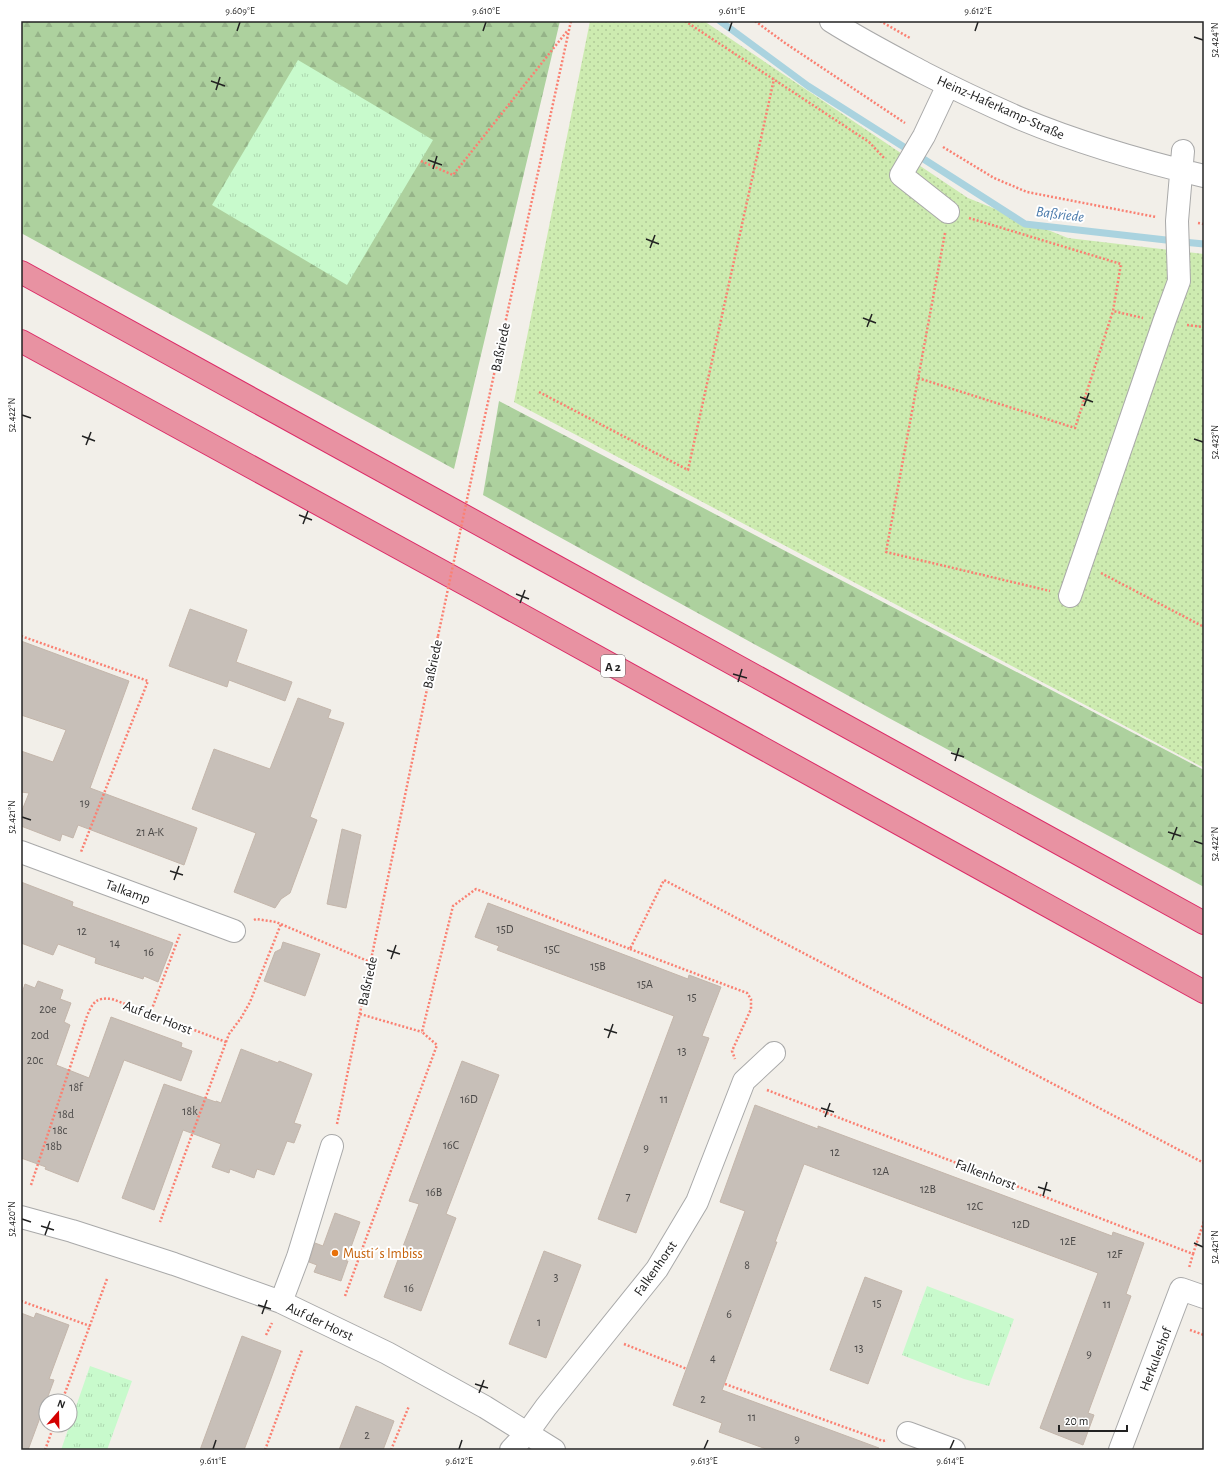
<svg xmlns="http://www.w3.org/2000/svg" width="1225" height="1471" font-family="'Alegreya Sans',sans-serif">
  <defs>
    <pattern id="grass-dots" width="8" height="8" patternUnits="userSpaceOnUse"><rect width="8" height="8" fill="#cdebb0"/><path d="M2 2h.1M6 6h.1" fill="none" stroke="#b0c997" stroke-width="1.8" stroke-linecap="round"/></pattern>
    <pattern id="forest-firs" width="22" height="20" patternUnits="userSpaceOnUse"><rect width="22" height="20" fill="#add19e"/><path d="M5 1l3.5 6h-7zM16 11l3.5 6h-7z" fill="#95b388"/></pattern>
    <pattern id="park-tufts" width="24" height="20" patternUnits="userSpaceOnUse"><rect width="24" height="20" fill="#c8facc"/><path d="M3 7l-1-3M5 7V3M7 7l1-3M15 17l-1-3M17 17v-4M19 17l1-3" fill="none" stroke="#acd6af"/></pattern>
  </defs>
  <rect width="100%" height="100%" fill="#f2efe9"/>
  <!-- grass -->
  <path fill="url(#grass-dots)" d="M 590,21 L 704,21 L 968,198 L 1068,238 L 1204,254 L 1204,768 L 514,402 Z"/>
  <!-- forest -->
  <path fill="url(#forest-firs)" d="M 21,21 L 560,21 L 454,469 L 21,233 Z
    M 499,401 L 1204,770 L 1204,887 L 887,717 L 483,495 Z"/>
  <!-- park -->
  <path fill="url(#park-tufts)" d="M 298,60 L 433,140 L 347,285 L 212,205 Z
    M 927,1286 L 1014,1319 L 989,1386 L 964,1379 L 902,1355 Z
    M 90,1366 L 132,1381 L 107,1450 L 61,1450 Z"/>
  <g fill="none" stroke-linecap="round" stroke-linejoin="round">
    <!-- stream -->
    <path stroke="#aad3df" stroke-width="7" d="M 720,21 L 808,86 L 907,149
      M 922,158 L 1025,224 L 1166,240
      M 1183,242 L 1204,244"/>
  </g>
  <!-- building -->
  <path fill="#c7bfb8" stroke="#c4b6ab" d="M 190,609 L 247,630 L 236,662 L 292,682 L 285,701 L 229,680 L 227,687 L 169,666 Z
    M 21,641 L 129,681 L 90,788 L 197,828 L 184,865 L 78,825 L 73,838 L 62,834 L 60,841 L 21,826 L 21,813 L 29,793 L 21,792 L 21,751 L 53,762 L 66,730 L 21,715 Z
    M 298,698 L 331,710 L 328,718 L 344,723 L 310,817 L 317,820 L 290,893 L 281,899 L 275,908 L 234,892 L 256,833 L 192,809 L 214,749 L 270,769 Z
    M 342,829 L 361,835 L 346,908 L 327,904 Z
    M 21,882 L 73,902 L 72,906 L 173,943 L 158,982 L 144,976 L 143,979 L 95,963 L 96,958 L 58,944 L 53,955 L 21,943 Z
    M 488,903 L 688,979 L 689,975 L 721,987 L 702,1036 L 709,1038 L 636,1233 L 598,1219 L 674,1016 L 497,950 L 499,946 L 475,937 Z
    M 283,942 L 320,954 L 305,996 L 264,981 L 275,952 L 281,949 Z
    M 38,981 L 63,990 L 60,999 L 71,1003 L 64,1022 L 70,1025 L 56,1065 L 89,1078 L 111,1017 L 182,1043 L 181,1047 L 192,1051 L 181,1081 L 124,1060 L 78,1182 L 45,1169 L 46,1167 L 21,1158 L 21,996 L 25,984 L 35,988 Z
    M 241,1049 L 278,1063 L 279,1061 L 312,1074 L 294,1123 L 301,1125 L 294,1143 L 287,1141 L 274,1175 L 257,1169 L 254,1178 L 230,1169 L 229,1173 L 212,1167 L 221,1144 L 183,1130 L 154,1210 L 122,1198 L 164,1084 L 216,1102 L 216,1101 L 221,1103 Z
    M 462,1061 L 499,1075 L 446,1214 L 456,1218 L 421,1311 L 384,1297 L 419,1204 L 409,1201 Z
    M 755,1105 L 818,1129 L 818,1126 L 1112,1236 L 1113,1232 L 1144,1243 L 1126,1294 L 1131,1296 L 1088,1413 L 1094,1415 L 1083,1445 L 1040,1428 L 1098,1273 L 804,1164 L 775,1242 L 777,1242 L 722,1390 L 879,1448 L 878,1450 L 769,1450 L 719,1432 L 722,1423 L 673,1405 L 745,1211 L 720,1202 Z
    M 335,1213 L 360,1222 L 346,1261 L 348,1261 L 341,1281 L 314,1272 L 317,1265 L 309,1262 L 315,1243 L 323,1246 Z
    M 544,1251 L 581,1265 L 546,1358 L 509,1344 Z
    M 865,1277 L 902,1291 L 868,1384 L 830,1370 Z
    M 21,1313 L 34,1318 L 36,1313 L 69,1325 L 49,1379 L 54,1380 L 28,1450 L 21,1450 Z
    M 242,1336 L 281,1351 L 269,1384 L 244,1450 L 200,1450 Z
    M 356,1406 L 394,1421 L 383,1450 L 339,1450 Z"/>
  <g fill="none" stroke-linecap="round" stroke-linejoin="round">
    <defs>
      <path id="minor" d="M 831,21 C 861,40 892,56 924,73 C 955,89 987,104 1019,118 C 1079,143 1141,161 1204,176
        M 948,85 L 924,136 L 901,175 L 948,212
        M 1070,596 L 1164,322 L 1179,281 L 1177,221 L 1183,151
        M 21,852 L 234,931
        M 21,1217 L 72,1231 L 174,1264 L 281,1302 L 387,1353 L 485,1407 L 554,1450
        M 281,1302 L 298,1257 L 332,1146
        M 908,1433 L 954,1450
        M 511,1450 L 528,1432 L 546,1407 L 657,1269 L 697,1202 L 744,1081 L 774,1053
        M 1120,1450 L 1181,1289 L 1204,1297"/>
      <path id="highway" d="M 21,272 L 1204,923
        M 21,341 L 487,596 L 1204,992"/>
    </defs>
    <!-- minor casing -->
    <use href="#minor" stroke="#a9a9a9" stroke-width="24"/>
    <!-- highway casing -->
    <use href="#highway" stroke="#dc2a67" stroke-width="24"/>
    <!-- path -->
    <path stroke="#fa8072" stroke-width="2.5" stroke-dasharray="2 2" stroke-linecap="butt" d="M 685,21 L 869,142 L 885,159
      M 755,21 L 785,43 L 905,123
      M 880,21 L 910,38
      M 943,147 L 994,178 L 1027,192 L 1156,217
      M 421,161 L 453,175 L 568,30
      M 969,218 L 1121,264 L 1113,311 L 1143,318
      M 1198,223 L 1204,224
      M 945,233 L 886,552 L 1050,591
      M 1187,325 L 1204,327
      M 918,378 L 1075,428 L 1113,311
      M 539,392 L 688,470 L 774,79
      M 476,457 L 571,21
      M 1101,573 L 1204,627
      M 21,636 L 148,681 L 81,852
      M 21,795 L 21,799
      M 254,920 L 256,919 L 276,922 L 370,962
      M 630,949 L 747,993 L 751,999 L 751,1009 L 732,1051 L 735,1059
      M 150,1014 L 180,934
      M 360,1014 L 422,1032
      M 226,1042 L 229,1034 L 241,1018 L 250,1002 L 281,924
      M 767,1090 L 1193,1254 L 1189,1268
      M 337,1124 L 438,636
      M 31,1185 L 87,1016 C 93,1002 96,997 112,999 L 226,1042 L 160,1222
      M 1193,1254 L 1204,1221
      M 345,1296 L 437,1045 L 422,1032 L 453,906 L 476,889 L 630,949 L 664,880 L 1204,1163
      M 21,1301 L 90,1326
      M 1190,1330 L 1204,1335
      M 266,1335 L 272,1323
      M 624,1344 L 687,1369
      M 725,1384 L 883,1441 L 887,1440
      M 62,1401 L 107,1279
      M 45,1450 L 54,1425
      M 265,1450 L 302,1350
      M 391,1450 L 409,1406"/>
    <!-- minor -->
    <use href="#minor" stroke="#fff" stroke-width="22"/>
    <!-- highway -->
    <use href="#highway" stroke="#e892a2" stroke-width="22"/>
    <!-- path-bridge -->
    <path stroke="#fa8072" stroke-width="2.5" stroke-dasharray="2 2" stroke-linecap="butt" d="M 438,636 L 476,457"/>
  </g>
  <!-- ticks -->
  <path fill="none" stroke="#222" stroke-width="1.5" d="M 237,31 L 240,22M 483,31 L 486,22M 729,31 L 732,22M 975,31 L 978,22M 1194,37 L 1203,40M 211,81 L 225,86M 216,90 L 220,77M 428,160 L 442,165M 433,169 L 437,156M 646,239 L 659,244M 650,248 L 655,235M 863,318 L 876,323M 867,327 L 872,314M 1080,397 L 1093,402M 1084,406 L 1089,393M 22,415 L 31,418M 82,436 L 95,441M 1194,439 L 1203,442M 86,445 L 91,432M 299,515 L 312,520M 303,524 L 308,511M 516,594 L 529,599M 520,603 L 525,590M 733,674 L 747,678M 738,682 L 742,669M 951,753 L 964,757M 955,761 L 959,748M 22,817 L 31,820M 1168,832 L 1181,836M 1172,840 L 1177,827M 1194,841 L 1203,844M 170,871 L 183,875M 174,880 L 179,866M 387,950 L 400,954M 391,959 L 396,945M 604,1029 L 617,1033M 608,1038 L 613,1024M 821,1108 L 834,1112M 825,1117 L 830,1103M 1038,1187 L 1051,1191M 1043,1196 L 1047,1182M 22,1219 L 31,1222M 41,1226 L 54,1230M 45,1235 L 50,1221M 1194,1243 L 1203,1247M 258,1305 L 271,1309M 262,1314 L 267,1300M 475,1384 L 488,1388M 479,1393 L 484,1380M 213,1449 L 216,1440M 459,1449 L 462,1440M 704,1449 L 708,1440M 950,1449 L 954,1440"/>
  <!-- markers -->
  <circle fill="#e8710a" stroke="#fff" stroke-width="1.5" cx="335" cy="1253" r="4"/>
  <g text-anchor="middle" stroke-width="4" stroke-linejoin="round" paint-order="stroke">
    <!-- number labels -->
    <g font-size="12" fill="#4b4948">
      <text x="85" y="807">19</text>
      <text x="150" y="836">21 A-K</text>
      <text x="505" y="933">15D</text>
      <text x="82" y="935">12</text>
      <text x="115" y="947">14</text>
      <text x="552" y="953">15C</text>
      <text x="149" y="956">16</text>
      <text x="598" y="970">15B</text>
      <text x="645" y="988">15A</text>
      <text x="692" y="1001">15</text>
      <text x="48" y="1013">20e</text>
      <text x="40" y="1039">20d</text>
      <text x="682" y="1055">13</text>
      <text x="35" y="1064">20c</text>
      <text x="76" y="1091">18f</text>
      <text x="469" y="1103">16D</text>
      <text x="664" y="1103">11</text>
      <text x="190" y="1115">18k</text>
      <text x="66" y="1118">18d</text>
      <text x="60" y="1134">18c</text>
      <text x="451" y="1149">16C</text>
      <text x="54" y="1150">18b</text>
      <text x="646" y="1152">9</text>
      <text x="835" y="1156">12</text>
      <text x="881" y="1175">12A</text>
      <text x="928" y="1193">12B</text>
      <text x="434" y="1196">16B</text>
      <text x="628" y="1200">7</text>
      <text x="975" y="1210">12C</text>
      <text x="1021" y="1228">12D</text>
      <text x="1068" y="1245">12E</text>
      <text x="1115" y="1258">12F</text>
      <text x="747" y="1269">8</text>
      <text x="556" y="1281">3</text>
      <text x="409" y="1292">16</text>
      <text x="877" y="1307">15</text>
      <text x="1107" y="1308">11</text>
      <text x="729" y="1318">6</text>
      <text x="539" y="1326">1</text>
      <text x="859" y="1352">13</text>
      <text x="1089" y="1358">9</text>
      <text x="713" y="1362">4</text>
      <text x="703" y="1403">2</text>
      <text x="752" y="1421">11</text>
      <text x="367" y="1439">2</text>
      <text x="797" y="1443">9</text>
    </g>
    <!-- shield labels -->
    <rect fill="#fff" stroke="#646464" stroke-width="1" x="601" y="655" width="24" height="22" rx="3"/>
    <g font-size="13" font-weight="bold" fill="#222">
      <text x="613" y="671">A 2</text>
    </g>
    <!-- street labels -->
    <g font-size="14" fill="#222" stroke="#fff">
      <text transform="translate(1001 107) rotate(24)" y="5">Heinz-Haferkamp-Straße</text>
      <text transform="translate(500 347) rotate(-78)" y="5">Baßriede</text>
      <text transform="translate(432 664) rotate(-78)" y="5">Baßriede</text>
      <text transform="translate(128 891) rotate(20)" y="5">Talkamp</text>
      <text transform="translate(367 981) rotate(-78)" y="5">Baßriede</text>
      <text transform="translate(158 1017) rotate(21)" y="5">Auf der Horst</text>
      <text transform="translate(986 1174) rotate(21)" y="5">Falkenhorst</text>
      <text transform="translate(655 1268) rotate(-55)" y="5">Falkenhorst</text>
      <text transform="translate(320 1321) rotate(25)" y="5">Auf der Horst</text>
      <text transform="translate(1155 1359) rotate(-69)" y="5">Herkuleshof</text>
    </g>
    <!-- food labels -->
    <g font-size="14" fill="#c56008" stroke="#fff" text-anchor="start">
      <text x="343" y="1258">Musti´s Imbiss</text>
    </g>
    <!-- water labels -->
    <g font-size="15" font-style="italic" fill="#4a7aab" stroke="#fff">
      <text transform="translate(1060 214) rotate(7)" y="5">Baßriede</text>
    </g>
  </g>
  <!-- border -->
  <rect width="1225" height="1471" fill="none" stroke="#ffffff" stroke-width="44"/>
  <!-- north arrow -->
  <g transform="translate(58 1413) rotate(20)"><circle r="19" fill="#ffffff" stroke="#a7a7a7"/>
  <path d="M0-3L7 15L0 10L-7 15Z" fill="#d40000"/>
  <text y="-6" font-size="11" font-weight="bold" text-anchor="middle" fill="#222222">N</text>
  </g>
  <!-- scale -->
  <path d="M1059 1425v6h68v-6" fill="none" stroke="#222222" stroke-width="2"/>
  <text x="1065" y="1425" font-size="12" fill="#222222" stroke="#ffffff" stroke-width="3" paint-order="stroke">20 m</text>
  <rect x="22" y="22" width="1181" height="1427" fill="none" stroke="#222" stroke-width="1.5"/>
  <g font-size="10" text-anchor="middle" fill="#222">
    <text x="240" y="14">9.609°E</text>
    <text x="486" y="14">9.610°E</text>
    <text x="732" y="14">9.611°E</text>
    <text x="978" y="14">9.612°E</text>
    <text transform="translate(1214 40) rotate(-90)" y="4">52.424°N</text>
    <text transform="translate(11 415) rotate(-90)" y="4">52.422°N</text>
    <text transform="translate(1214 442) rotate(-90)" y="4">52.423°N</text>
    <text transform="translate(11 817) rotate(-90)" y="4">52.421°N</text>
    <text transform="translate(1214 844) rotate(-90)" y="4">52.422°N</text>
    <text transform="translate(11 1219) rotate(-90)" y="4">52.420°N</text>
    <text transform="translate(1214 1247) rotate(-90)" y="4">52.421°N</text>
    <text x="213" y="1464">9.611°E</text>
    <text x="459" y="1464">9.612°E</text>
    <text x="704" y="1464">9.613°E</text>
    <text x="950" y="1464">9.614°E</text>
  </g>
</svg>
